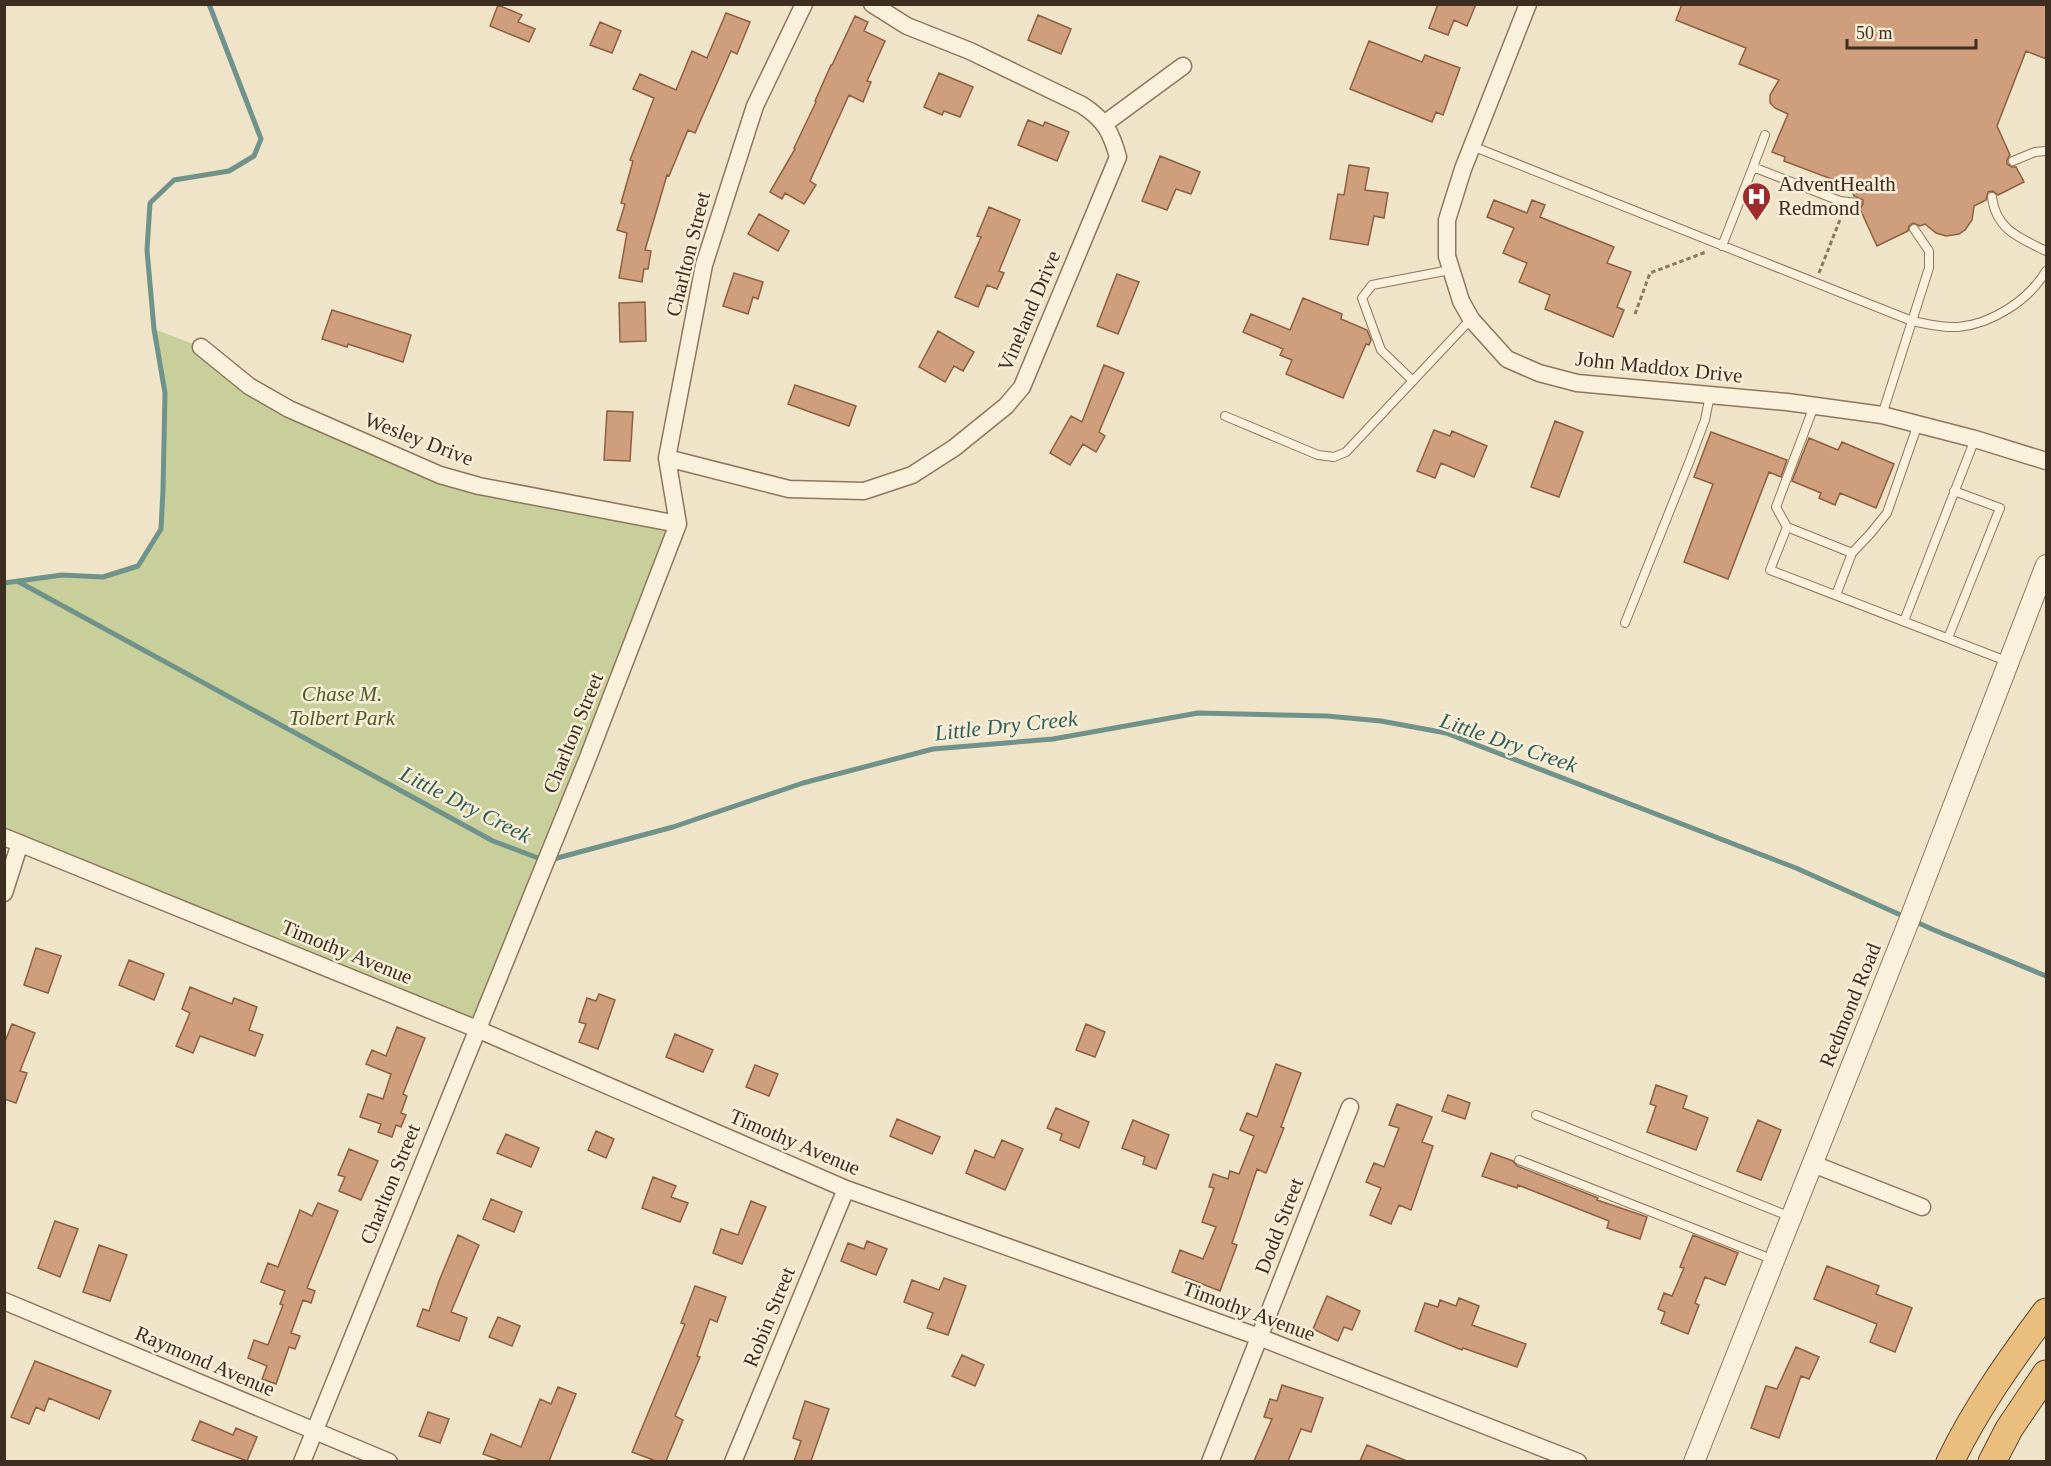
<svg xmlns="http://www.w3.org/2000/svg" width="2051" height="1466" font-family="Georgia,serif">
  <rect width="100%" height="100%" fill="#f0e4c8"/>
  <!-- green -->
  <path fill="#c9cf9b" d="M 154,329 L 201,347 L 249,386 L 440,475 L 678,524 L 477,1029 L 5,837 L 4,583 L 62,575 L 103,577 L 138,566 L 161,529 L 165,393 Z"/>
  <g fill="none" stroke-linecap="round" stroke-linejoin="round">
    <!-- stream -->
    <path stroke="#6f938a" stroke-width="5" d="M 19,582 L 493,841 L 546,861 L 673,827 L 803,783 L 933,749 L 1053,739 L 1198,713 L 1327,716 L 1381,721 L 1446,733 L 1796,868 L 1934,930 L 2046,976
      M 4,583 L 62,575 L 103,577 L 138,566 L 161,529 L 163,490 L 165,393 L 154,329 L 147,250 L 150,203 L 174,180 L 229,171 L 254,156 L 261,139 L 209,4"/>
  </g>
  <!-- building -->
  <path fill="#cf9f7d" stroke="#8d5f41" stroke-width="1.5" d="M 1438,4 L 1476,4 L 1467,26 L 1454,20 L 1448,35 L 1429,28 Z
    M 1682,4 L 2046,4 L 2046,59 L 2026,51 L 1997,126 L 2010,155 L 2007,160 L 2007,164 L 2012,167 L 2016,167 L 2024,182 L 1998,195 L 1993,191 L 1988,192 L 1986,200 L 1974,206 L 1972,220 L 1965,230 L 1959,234 L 1946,236 L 1936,233 L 1925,224 L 1920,226 L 1913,223 L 1909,226 L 1908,231 L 1877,246 L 1860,209 L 1863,204 L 1863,200 L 1854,196 L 1850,186 L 1784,161 L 1785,157 L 1772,152 L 1788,114 L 1775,108 L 1770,103 L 1770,95 L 1779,80 L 1739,64 L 1746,48 L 1676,20 Z
    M 498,5 L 522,15 L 518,22 L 535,29 L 529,42 L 490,26 Z
    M 726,13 L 750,22 L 737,54 L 731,51 L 695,133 L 688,130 L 669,176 L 667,175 L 645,250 L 651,251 L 648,269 L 644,269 L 642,282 L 619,278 L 627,233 L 617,230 L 625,204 L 621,203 L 633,161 L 630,160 L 654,98 L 633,89 L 640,74 L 676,90 L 692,51 L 707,58 Z
    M 1038,15 L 1071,29 L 1061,54 L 1028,40 Z
    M 855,16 L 868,22 L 864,31 L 885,41 L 867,81 L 871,82 L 863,102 L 849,95 L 810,181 L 816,185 L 804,204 L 785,193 L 782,199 L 770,192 L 795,149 L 794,148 L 816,102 L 815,101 L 831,65 L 832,65 Z
    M 600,22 L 621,31 L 612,53 L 590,45 Z
    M 1369,41 L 1422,62 L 1425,55 L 1460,68 L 1443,115 L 1436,112 L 1432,122 L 1350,89 Z
    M 939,73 L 973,87 L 960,117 L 944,111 L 942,115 L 924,107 Z
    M 1028,120 L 1043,126 L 1045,122 L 1069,132 L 1057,161 L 1018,145 Z
    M 1160,156 L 1200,172 L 1191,194 L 1176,189 L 1167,210 L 1142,201 Z
    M 1349,165 L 1369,168 L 1365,190 L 1388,193 L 1384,218 L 1374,216 L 1368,245 L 1330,239 L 1338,194 L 1344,195 Z
    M 1494,200 L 1527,213 L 1532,200 L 1545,205 L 1540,217 L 1614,247 L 1607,263 L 1631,272 L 1617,307 L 1624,310 L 1613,337 L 1545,309 L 1550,295 L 1519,282 L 1527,263 L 1503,253 L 1514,228 L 1487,217 Z
    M 989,207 L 1020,220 L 999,271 L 1004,273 L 997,289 L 987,285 L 978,307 L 955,297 L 981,237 L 977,236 Z
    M 759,214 L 789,231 L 778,251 L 748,234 Z
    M 734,273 L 763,282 L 758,299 L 753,297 L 748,314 L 723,306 Z
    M 1117,274 L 1139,282 L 1118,334 L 1097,326 Z
    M 1303,298 L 1342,314 L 1341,319 L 1367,330 L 1371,340 L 1369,345 L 1366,344 L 1343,398 L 1286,374 L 1292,360 L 1280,355 L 1283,349 L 1243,332 L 1251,314 L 1290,330 Z
    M 645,302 L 646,341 L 620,342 L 619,303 Z
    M 332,310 L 411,335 L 403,362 L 348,344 L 347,347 L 322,339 Z
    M 938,331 L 974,352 L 963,371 L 954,366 L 945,382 L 919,367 Z
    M 1104,365 L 1124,373 L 1099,432 L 1105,436 L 1096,452 L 1083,444 L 1070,465 L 1050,453 L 1071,416 L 1082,422 Z
    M 795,385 L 856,406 L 849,426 L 788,404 Z
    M 607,411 L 633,412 L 630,461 L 604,460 Z
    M 1555,421 L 1583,432 L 1559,497 L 1531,487 Z
    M 1434,430 L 1450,436 L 1452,431 L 1487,446 L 1474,477 L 1441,463 L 1435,478 L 1417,471 Z
    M 1711,432 L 1787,460 L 1781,477 L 1769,472 L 1728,579 L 1684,562 L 1713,484 L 1694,477 Z
    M 1809,438 L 1838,450 L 1842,442 L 1894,464 L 1876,508 L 1840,493 L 1835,505 L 1819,498 L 1821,493 L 1792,481 Z
    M 36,948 L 61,956 L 48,993 L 24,985 Z
    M 129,960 L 164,974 L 154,1000 L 119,985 Z
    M 190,987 L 232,1004 L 234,998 L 257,1007 L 249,1030 L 263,1035 L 255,1056 L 200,1036 L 193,1053 L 176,1046 L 190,1013 L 182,1009 Z
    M 599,994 L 615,1000 L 598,1049 L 579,1042 L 586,1024 L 579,1022 L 587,998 L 596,1001 Z
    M 12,1024 L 35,1033 L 20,1071 L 27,1073 L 16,1103 L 4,1099 L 4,1044 Z
    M 1086,1024 L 1105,1032 L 1095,1057 L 1076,1050 Z
    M 397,1027 L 425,1038 L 403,1094 L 407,1096 L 401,1113 L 406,1115 L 401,1127 L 396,1125 L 392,1137 L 378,1132 L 381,1124 L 360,1117 L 368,1094 L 383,1099 L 391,1074 L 366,1064 L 372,1050 L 386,1056 Z
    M 675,1034 L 713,1050 L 703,1072 L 666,1057 Z
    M 1276,1064 L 1301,1073 L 1281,1127 L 1284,1128 L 1266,1173 L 1257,1169 L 1232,1243 L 1237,1245 L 1220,1291 L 1172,1272 L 1180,1250 L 1203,1259 L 1216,1227 L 1202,1222 L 1214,1188 L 1209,1187 L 1213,1174 L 1228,1179 L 1230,1171 L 1239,1174 L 1254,1136 L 1240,1130 L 1247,1113 L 1257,1117 Z
    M 755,1065 L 778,1074 L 769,1096 L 746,1087 Z
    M 1656,1085 L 1687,1096 L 1683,1108 L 1708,1118 L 1696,1150 L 1647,1132 L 1656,1106 L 1650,1104 Z
    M 1448,1095 L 1470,1103 L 1465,1119 L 1442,1111 Z
    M 1397,1104 L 1432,1117 L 1422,1142 L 1433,1146 L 1411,1210 L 1399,1205 L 1391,1224 L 1370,1215 L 1381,1188 L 1366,1182 L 1374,1163 L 1384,1167 L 1399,1128 L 1389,1125 Z
    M 1056,1108 L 1089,1122 L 1079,1148 L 1060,1140 L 1062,1134 L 1047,1128 Z
    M 897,1119 L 940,1137 L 932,1154 L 890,1136 Z
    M 1133,1120 L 1169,1135 L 1156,1169 L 1143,1164 L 1145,1157 L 1122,1148 Z
    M 1758,1120 L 1781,1130 L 1761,1180 L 1737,1171 Z
    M 596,1131 L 614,1139 L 606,1158 L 588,1150 Z
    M 506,1134 L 539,1148 L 531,1167 L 497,1153 Z
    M 1002,1140 L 1023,1149 L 1005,1190 L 966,1173 L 975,1150 L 994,1158 Z
    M 349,1149 L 378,1161 L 361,1200 L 339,1191 L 345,1177 L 338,1175 Z
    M 1491,1153 L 1513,1161 L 1517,1166 L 1598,1198 L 1597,1200 L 1647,1217 L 1640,1239 L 1607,1228 L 1609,1221 L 1518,1185 L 1517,1188 L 1482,1176 Z
    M 653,1177 L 676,1186 L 671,1197 L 688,1203 L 680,1222 L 642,1208 Z
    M 491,1199 L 522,1212 L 514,1232 L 483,1219 Z
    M 751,1201 L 766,1207 L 742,1264 L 713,1253 L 721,1229 L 738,1235 Z
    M 318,1203 L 338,1211 L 307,1288 L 315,1291 L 311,1303 L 303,1300 L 291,1333 L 300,1336 L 295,1349 L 289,1347 L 276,1384 L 262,1379 L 267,1366 L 248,1358 L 254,1340 L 268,1345 L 283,1305 L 280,1304 L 285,1291 L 261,1282 L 268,1263 L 278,1267 L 300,1210 L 312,1216 Z
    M 55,1221 L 78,1229 L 60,1277 L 38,1268 Z
    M 458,1235 L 479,1245 L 451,1312 L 467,1318 L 459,1341 L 417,1326 L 423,1309 L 429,1311 L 439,1281 Z
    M 1693,1235 L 1738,1253 L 1725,1285 L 1705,1277 L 1695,1303 L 1699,1305 L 1688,1334 L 1661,1323 L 1665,1312 L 1658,1309 L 1664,1293 L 1672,1296 L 1684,1268 L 1680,1267 Z
    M 867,1241 L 887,1249 L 876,1275 L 841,1261 L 848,1243 L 864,1249 Z
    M 99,1245 L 127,1255 L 110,1301 L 83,1292 Z
    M 1827,1266 L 1879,1286 L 1876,1294 L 1912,1308 L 1895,1352 L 1870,1342 L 1877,1324 L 1814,1299 Z
    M 944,1278 L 966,1286 L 948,1335 L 927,1328 L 933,1313 L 904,1302 L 912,1280 L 939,1290 Z
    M 695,1286 L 726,1297 L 717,1322 L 710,1319 L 697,1356 L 700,1357 L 675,1416 L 683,1420 L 666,1461 L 656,1461 L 632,1452 L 685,1324 L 681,1323 Z
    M 1327,1296 L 1360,1311 L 1352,1330 L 1344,1327 L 1338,1341 L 1313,1329 Z
    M 1459,1298 L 1479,1306 L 1472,1325 L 1526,1344 L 1517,1367 L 1463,1348 L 1462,1350 L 1415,1331 L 1425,1303 L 1438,1307 L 1440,1300 L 1456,1306 Z
    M 498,1317 L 520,1326 L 512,1346 L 489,1337 Z
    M 1796,1347 L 1819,1357 L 1809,1379 L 1801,1376 L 1779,1438 L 1751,1428 L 1766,1386 L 1777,1389 Z
    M 962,1355 L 984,1365 L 975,1386 L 952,1376 Z
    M 35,1361 L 111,1391 L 99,1419 L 49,1398 L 44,1411 L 36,1407 L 29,1424 L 11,1417 Z
    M 1282,1385 L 1323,1398 L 1311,1432 L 1301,1429 L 1288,1461 L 1254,1461 L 1272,1419 L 1264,1417 L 1270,1399 L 1277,1401 Z
    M 558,1387 L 576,1394 L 549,1461 L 503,1461 L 483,1454 L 491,1434 L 521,1447 L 540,1399 L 551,1404 Z
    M 805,1401 L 829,1409 L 811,1461 L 794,1461 L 801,1441 L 793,1438 Z
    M 428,1412 L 449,1419 L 440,1443 L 419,1436 Z
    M 200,1421 L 233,1435 L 236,1428 L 257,1437 L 247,1461 L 192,1440 Z
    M 1367,1445 L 1407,1461 L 1360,1461 Z"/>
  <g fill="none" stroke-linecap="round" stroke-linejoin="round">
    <defs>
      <path id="service" d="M 1472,146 L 1912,321 C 1927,324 1942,328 1958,327 C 1992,324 2029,300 2046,271
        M 2013,161 L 2035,152 L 2046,151
        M 1753,167 L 1765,135
        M 1992,197 C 1996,230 2020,238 2046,251
        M 1722,246 L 1753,167 L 1840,201 L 1857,203
        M 1413,381 L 1381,350 L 1362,298 L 1372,285 L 1450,270
        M 1814,406 L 1776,507 L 1787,527 L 1852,553 L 1836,595
        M 1882,415 L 1929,268 L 1929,251 L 1914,229
        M 1225,416 L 1318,455 L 1334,457 L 1346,452 L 1471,319
        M 1787,527 L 1770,570 L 2009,662
        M 1852,553 L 1870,534 L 1887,513 L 1918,424
        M 1904,621 L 1975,439
        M 1625,623 L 1690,460 L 1705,420 L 1710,395
        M 1948,638 L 2000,508 L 1954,491
        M 1536,1115 L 1791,1217
        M 1519,1160 L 1774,1260"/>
      <path id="minor" d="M 1528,4 L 1463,169 L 1447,220 L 1447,256 L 1461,301 L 1471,319 L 1507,359 L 1539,373 L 1577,383 L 1787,402 L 1882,415 L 1975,439 L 2046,461
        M 1104,124 L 1183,66
        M 201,347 L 249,386 L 289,409 L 440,475 L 479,486 L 678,524
        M 667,458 L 789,489 L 864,491 L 912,475 L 954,448 L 1006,406 L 1022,387 L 1118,157 C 1111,132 1105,120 1082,105 L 970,51 L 907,26 L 872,4
        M 4,837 L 477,1029 L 846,1189 L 1259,1337 L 1578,1462
        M 4,893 L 20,843
        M 1813,1164 L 1922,1207
        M 4,1301 L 389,1462
        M 302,1462 L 587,760 L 678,524 L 667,458 L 704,265 L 755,106 L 804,4
        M 733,1462 L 846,1189
        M 1210,1462 L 1350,1107"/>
      <path id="tertiary" d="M 1694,1462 L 1909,921 L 2046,565"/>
      <path id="trunk" d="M 1950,1462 C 1976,1408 2011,1359 2046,1312
        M 1992,1462 L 2009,1429 L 2046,1374"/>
    </defs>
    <!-- service casing -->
    <use href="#service" stroke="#8d765c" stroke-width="10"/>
    <!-- minor casing -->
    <use href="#minor" stroke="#8d765c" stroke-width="19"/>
    <!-- tertiary casing -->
    <use href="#tertiary" stroke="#8d765c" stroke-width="22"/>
    <!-- trunk casing -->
    <use href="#trunk" stroke="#5b4430" stroke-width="29"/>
    <!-- path -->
    <path stroke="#8d765c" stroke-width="3" stroke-dasharray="4.5 3" stroke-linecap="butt" d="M 1819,273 L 1843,212
      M 1635,314 L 1650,273 L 1706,252"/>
    <!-- service -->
    <use href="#service" stroke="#faf1dc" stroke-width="8"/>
    <!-- minor -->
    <use href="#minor" stroke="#faf1dc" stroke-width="16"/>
    <!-- tertiary -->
    <use href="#tertiary" stroke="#faf1dc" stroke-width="20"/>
    <!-- trunk -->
    <use href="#trunk" stroke="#eabe7c" stroke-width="27"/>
  </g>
  <!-- icons -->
  <defs>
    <symbol id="hospital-pin" viewBox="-11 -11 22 30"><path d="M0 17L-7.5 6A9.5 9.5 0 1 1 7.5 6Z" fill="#9e2a2b" stroke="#f7eed8"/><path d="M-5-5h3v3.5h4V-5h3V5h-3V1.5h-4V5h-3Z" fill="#fff"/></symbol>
  </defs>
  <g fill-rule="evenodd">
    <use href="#hospital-pin" x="1740" y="180" width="33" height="45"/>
  </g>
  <g text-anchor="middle" stroke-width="5" stroke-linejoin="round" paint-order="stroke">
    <!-- poi labels -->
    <g font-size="21" fill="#3d2e20" stroke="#f7eed8" text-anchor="start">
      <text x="1778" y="191">AdventHealth<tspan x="1778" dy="24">Redmond</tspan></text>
    </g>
    <!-- street labels -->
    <g font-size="21" fill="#3d2e20" stroke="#f7eed8">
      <text transform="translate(688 254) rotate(-76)" y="7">Charlton Street</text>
      <text transform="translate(1029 311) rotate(-67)" y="7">Vineland Drive</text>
      <text transform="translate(1659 367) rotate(6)" y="7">John Maddox Drive</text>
      <text transform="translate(419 439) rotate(21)" y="7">Wesley Drive</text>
      <text transform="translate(573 733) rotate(-68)" y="7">Charlton Street</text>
      <text transform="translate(347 952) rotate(22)" y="7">Timothy Avenue</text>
      <text transform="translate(1850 1005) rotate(-68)" y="7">Redmond Road</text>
      <text transform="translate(795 1142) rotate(23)" y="7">Timothy Avenue</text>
      <text transform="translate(390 1184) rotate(-68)" y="7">Charlton Street</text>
      <text transform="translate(1279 1226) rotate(-69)" y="7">Dodd Street</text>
      <text transform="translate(1249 1311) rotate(20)" y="7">Timothy Avenue</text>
      <text transform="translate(769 1317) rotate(-68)" y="7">Robin Street</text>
      <text transform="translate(205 1361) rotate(23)" y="7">Raymond Avenue</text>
    </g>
    <!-- park labels -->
    <g font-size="21" font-style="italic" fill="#4d5a26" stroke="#f7eed8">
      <text x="342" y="701">Chase M.<tspan x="342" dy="24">Tolbert Park</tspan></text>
    </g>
    <!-- water labels -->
    <g font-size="22" font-style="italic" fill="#2f5d5a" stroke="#f7eed8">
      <text transform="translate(1006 725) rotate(-6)" y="8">Little Dry Creek</text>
      <text transform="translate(1509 742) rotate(19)" y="8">Little Dry Creek</text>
      <text transform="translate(466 804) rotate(27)" y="8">Little Dry Creek</text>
    </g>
  </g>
  <!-- border -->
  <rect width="2051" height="1466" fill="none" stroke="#3d2e20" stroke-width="12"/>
  <!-- scale -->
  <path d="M1847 39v9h129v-9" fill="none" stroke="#3d2e20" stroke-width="3"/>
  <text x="1856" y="39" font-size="18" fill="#3d2e20" stroke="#f7eed8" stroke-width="4.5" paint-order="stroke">50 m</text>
</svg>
